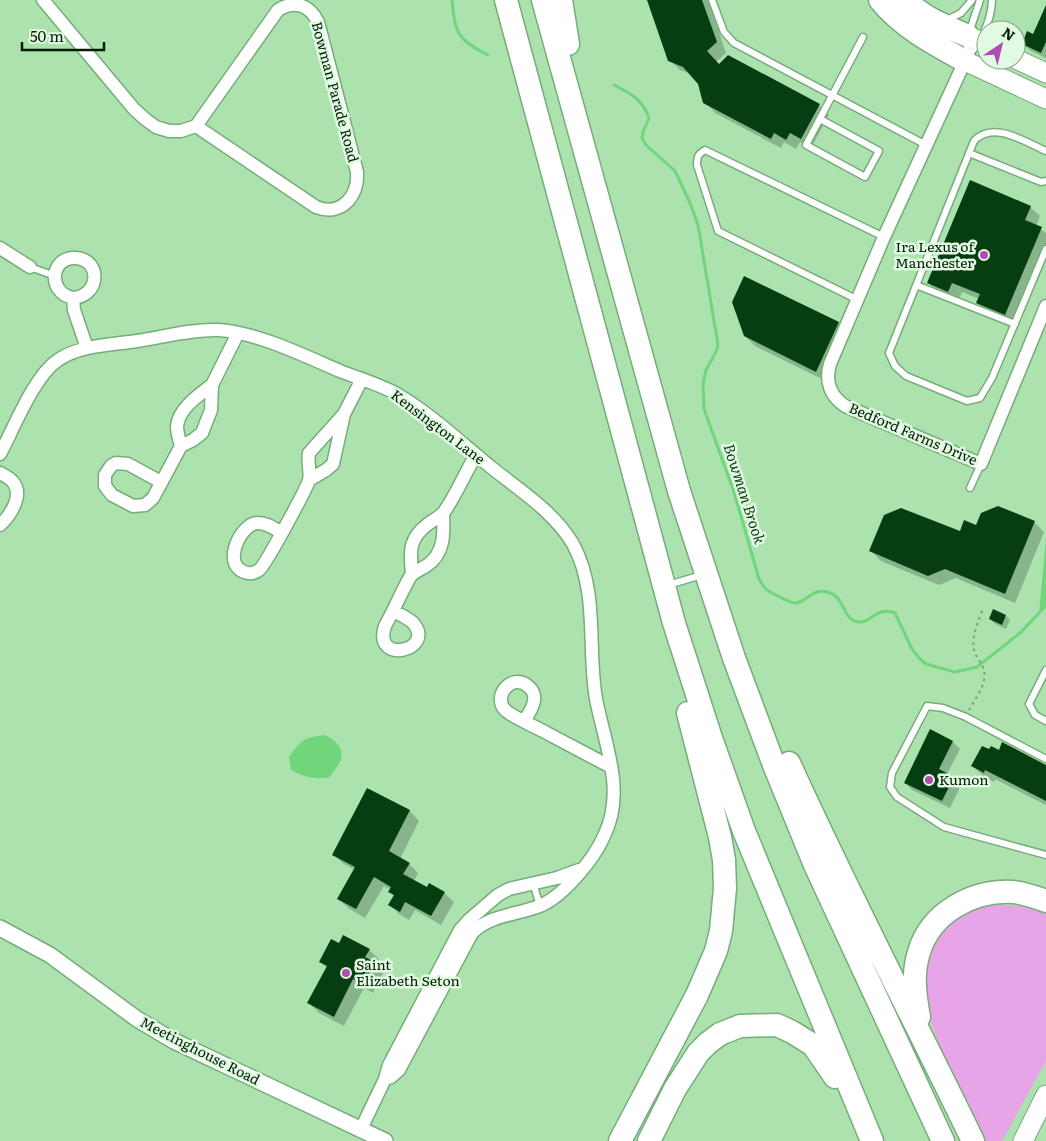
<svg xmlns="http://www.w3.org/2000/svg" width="1046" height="1141" font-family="Literata,serif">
  <rect width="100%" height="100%" fill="#abe2ae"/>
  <!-- green -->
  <path fill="#e7a5e8" d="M 995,904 L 1031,907 L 1046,912 L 1046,1061 L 1002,1141 L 986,1141 L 961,1096 L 935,1034 L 927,1010 L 923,964 L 932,945 L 944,929 L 961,916 L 973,909 Z"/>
  <!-- water -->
  <path fill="#71d57b" d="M 1046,539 L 1046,608 L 1039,614 Z
    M 325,735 C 334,739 344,747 341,759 C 339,765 333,772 330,777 C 315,780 304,777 291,770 L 289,757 C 302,739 303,738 325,735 Z"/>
  <!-- shadow -->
  <path fill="#0003" d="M 648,0 L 708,0 L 726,53 L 716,62 L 720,65 L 819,105 L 829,115 L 811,148 L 800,142 L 796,149 L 784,142 L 781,148 L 715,113 L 705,102 L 700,83 L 693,75 L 680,70 L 670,60 Z
    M 1046,14 L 1046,58 L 1031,51 L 1023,44 L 1034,36 Z
    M 1030,207 L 1040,216 L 1036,226 L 1046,233 L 1046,249 L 1015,324 L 987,313 L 977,303 L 979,299 L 962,292 L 958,301 L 938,292 L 928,282 Z
    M 838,323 L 848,333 L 826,381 L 755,346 L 745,336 Z
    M 1034,522 L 1044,532 L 1015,603 L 956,578 L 939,585 L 881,561 L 871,551 L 961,533 L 977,527 Z
    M 1006,616 L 1010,620 L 1006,629 L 995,624 L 990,619 Z
    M 930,731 L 953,742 L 960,749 L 947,774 L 953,778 L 961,785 L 950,808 L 912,790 L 905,782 Z
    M 973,766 L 1046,766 L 1046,805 L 995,779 L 994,782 L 983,776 Z
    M 367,790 L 410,811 L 419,821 L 400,859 L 409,864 L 418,873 L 414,881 L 428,889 L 444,893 L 454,902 L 441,925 L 415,910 L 409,920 L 399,914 L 390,905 L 394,896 L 390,891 L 391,890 L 384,886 L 365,918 L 348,908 L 339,899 L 355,870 L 344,864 L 334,855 Z
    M 339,944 L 369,950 L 379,959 L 375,965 L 383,973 L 373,993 L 364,988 L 344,1026 L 319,1013 L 309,1003 L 327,968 L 321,962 Z"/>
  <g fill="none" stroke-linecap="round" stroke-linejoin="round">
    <!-- stream -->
    <path stroke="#71d57b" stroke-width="3" d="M 452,0 C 455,34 458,40 488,55
      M 614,85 C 630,93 643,100 649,118 L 643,132 L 642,138 L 646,145 L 675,171 L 690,203 L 698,225 L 718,345 L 716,352 L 706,370 L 703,384 L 704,409 L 734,492 L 759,579 C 761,582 763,586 765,588 C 769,592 792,604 796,603 C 808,601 813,588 827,592 C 846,596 842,621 859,622 C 872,623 875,606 895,613 L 912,649 L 920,659 L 926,664 L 955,672 L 977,667 L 1020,633 L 1040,612"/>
  </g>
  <!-- building -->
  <path fill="#063e12" d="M 647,0 L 702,0 L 717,42 L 707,51 L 719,64 L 728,55 L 820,104 L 801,139 L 790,133 L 786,140 L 774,133 L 771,139 L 703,103 L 698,84 L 683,67 L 668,61 Z
    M 1046,5 L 1046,42 L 1041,53 L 1022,44 L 1027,31 L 1033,34 Z
    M 970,180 L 1031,206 L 1025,220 L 1042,227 L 1005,315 L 976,303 L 980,294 L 952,283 L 948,292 L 927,283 Z
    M 744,276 L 839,322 L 816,372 L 744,336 L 732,302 Z
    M 998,506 L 1035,521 L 1005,594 L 945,569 L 928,576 L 869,551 L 884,515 L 901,508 L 960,531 L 964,520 L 976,525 L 981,513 Z
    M 993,609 L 1006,615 L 1002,625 L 989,619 Z
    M 930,729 L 953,741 L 939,769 L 954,777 L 942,801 L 904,783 Z
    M 1002,742 L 1046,765 L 1046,801 L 985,770 L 984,773 L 971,766 L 982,746 L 989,749 L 991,746 L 999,750 Z
    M 367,788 L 410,810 L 389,851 L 410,863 L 403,874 L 427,887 L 429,883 L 445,892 L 431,916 L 405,902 L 400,912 L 388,905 L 394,895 L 388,892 L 391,887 L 374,877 L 356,909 L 337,899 L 355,867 L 332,855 Z
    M 343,935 L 370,949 L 365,957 L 374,962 L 363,984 L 353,979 L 334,1017 L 307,1003 L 327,966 L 319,962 L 331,939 L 339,943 Z"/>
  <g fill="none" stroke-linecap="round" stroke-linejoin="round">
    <defs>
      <path id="service" d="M 712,0 L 724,32 L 734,43 L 926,145
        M 949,19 L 961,13 L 972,0
        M 966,57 L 968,36 L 980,0
        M 967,58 C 981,40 991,23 992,0
        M 820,119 L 879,151 L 865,177 L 806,145 L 863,37
        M 1046,151 C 1025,142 993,120 974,141 L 889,353 L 895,366 L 906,376 L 967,401 L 980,398 L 992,378 L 1046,249
        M 969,153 L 1041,182 L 1046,181
        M 30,267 L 55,276
        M 916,285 L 1015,324
        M 858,300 L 718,231 L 697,165 C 697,157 698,154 705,150 L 884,237
        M 970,488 L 981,464
        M 668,585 L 702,575
        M 1046,670 L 1029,704 L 1035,715 L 1046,721
        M 1046,759 L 966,717 L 943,708 L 927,706 L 892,773 L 890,787 L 897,797 L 944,827 L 1046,855
        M 533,883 L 540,906"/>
      <path id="minor" d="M 43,0 L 134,109 L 145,119 L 156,127 L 169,131 L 181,131 L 196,126 L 278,10 C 294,0 309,4 318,22 L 357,172 C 359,196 341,217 316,207 L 196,126
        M 965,61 L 884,237 L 830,364 C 825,381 830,396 845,406 L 981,464 L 1046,306
        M 0,248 L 30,267
        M 73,298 C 46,292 51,256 76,258 C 102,260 100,296 73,298 L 74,310 L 87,348
        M 181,446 C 179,439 177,433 177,426 C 179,408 199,395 212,385
        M 0,454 C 14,428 34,376 58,360 C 80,345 111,345 137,341 C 163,337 192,329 218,330 C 256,332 305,356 340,371 C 358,378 378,384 395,393 C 430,413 461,443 492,468 C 521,491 554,512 573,544 C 599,592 587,648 596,699 C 605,745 626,792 604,836 C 594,859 565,894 542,905 C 519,915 490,914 472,933 L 399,1070 L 391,1077 L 385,1079
        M 0,473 C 5,476 10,478 13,482 C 24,495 10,516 0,525
        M 309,480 L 326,470 L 333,464 L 344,414 L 362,379
        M 161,482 L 128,464 L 116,463 L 111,466 L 105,475 L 105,486 L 112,495 L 133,506 L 145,505 L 153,498 L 181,446 L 193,440 L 202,433 L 211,410 L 212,385 L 238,333
        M 282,533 C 275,529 266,522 257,523 C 242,524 226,556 238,568 C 244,574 253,575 259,570 C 265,566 307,488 309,480 C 311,471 307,462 309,453 L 344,414
        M 412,575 C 410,552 408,539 428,524 C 433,520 440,517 444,512 C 456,495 465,473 476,455
        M 394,611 C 400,615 409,618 414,624 C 435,651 372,665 385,626 C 394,610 401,593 410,577 C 414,572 421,569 426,566 C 445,554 444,533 443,513
        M 524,721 C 528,715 533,708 534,701 C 535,696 533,690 529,687 C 512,670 488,700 509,713 C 519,720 532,725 543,731 C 566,743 588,755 611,767
        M 361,1129 L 385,1079 L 389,1065 L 460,930 L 469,920 L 498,895 L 509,889 L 557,878 L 579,870"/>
      <path id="tertiary" d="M 0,928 L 50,955 L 137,1019 L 174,1041 L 385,1141"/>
      <path id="primary" d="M 968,36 L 986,44
        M 1016,59 L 1046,73
        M 965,61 L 1046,99
        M 1023,1141 L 1046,1095"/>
      <path id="motorway" d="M 506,0 L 674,623 L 711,738 L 744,831 L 872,1141
        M 543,0 L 679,491 L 734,658 L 774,765 L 815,865 L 943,1141
        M 561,0 L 568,44
        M 880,0 C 903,28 934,44 965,61
        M 906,0 C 923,18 946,26 968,36
        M 789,763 C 847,891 912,1015 973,1141
        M 919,1017 C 915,995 912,974 919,952 C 931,912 973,890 1013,892 C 1024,893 1035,897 1046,901
        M 620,1141 L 697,995 L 716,951 L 721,931 L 725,888 L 724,860 L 720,837 L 688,713
        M 649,1141 L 675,1089 L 698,1053 L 708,1043 L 720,1034 L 740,1026 L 777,1025 L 792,1032 L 813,1045 L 835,1077"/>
    </defs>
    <!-- service casing -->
    <use href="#service" stroke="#77ac7b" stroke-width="9"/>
    <!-- minor casing -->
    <use href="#minor" stroke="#77ac7b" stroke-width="15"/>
    <!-- tertiary casing -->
    <use href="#tertiary" stroke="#77ac7b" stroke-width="18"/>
    <!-- primary casing -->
    <use href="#primary" stroke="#77ac7b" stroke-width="21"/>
    <!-- motorway casing -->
    <use href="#motorway" stroke="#77ac7b" stroke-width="25"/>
    <!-- path -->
    <path stroke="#74a077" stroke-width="2" stroke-dasharray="2.5 4" stroke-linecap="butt" d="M 969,710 C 976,697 989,682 983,667 C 980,661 975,655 974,650 C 971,636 979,620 983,608"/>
    <!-- service -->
    <use href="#service" stroke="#fff" stroke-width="6"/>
    <!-- minor -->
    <use href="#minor" stroke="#fff" stroke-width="12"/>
    <!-- tertiary -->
    <use href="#tertiary" stroke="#fff" stroke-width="15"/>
    <!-- primary -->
    <use href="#primary" stroke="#fff" stroke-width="19"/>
    <!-- motorway -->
    <use href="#motorway" stroke="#fff" stroke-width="22"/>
  </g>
  <!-- markers -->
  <g fill="#b04db4" stroke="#e0fbe1" stroke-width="2">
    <circle cx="984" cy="255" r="5"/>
    <circle cx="929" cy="780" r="5"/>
    <circle cx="346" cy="973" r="5"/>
  </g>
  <g text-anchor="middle" stroke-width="5" stroke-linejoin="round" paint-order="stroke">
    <!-- street labels -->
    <g font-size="14" fill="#061b08" stroke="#e0fbe1">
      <text transform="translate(335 92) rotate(75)" y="5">Bowman Parade Road</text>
      <text transform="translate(438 427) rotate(37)" y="5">Kensington Lane</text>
      <text transform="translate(913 434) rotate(23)" y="5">Bedford Farms Drive</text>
      <text transform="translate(200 1051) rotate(27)" y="5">Meetinghouse Road</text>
    </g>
    <!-- poi labels -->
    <g font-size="14" fill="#061b08" stroke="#e0fbe1" text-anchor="start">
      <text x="974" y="252" text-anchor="end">Ira Lexus of<tspan x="974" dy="16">Manchester</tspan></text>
      <text x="939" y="785">Kumon</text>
      <text x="356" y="970">Saint<tspan x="356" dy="16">Elizabeth Seton</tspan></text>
    </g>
    <!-- water labels -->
    <g font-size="15" font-style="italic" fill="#123a17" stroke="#e0fbe1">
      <text transform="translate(744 494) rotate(72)" y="5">Bowman Brook</text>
    </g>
  </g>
  <!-- north arrow -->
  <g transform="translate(1001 45) rotate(35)"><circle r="24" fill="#e0fbe1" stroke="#89a18a"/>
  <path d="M0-4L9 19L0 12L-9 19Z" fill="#b04db4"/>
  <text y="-8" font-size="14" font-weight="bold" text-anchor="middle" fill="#061b08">N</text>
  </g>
  <!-- scale -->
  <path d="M22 42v8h82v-8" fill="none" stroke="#061b08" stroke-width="2.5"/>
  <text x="30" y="42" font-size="15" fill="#061b08" stroke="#e0fbe1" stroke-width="4" paint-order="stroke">50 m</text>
</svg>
